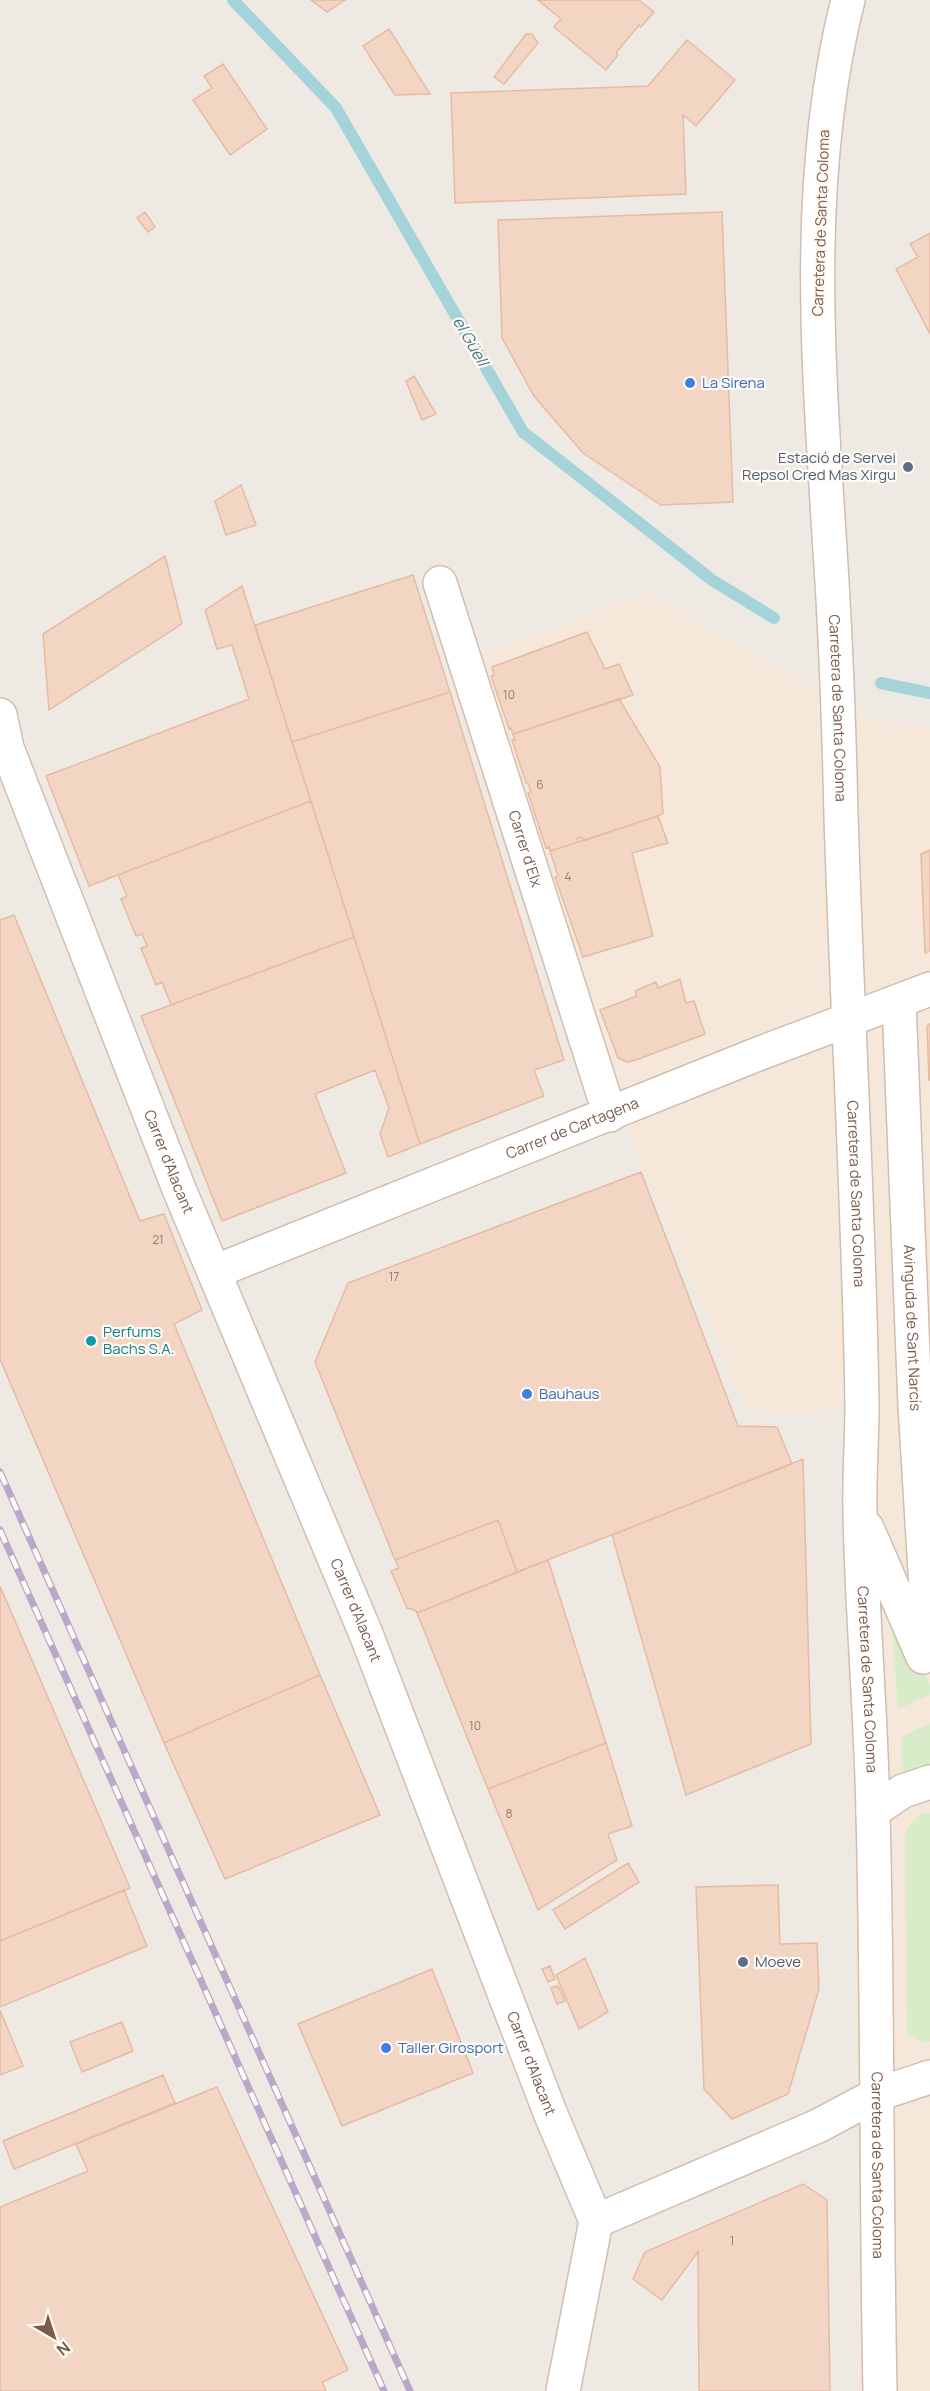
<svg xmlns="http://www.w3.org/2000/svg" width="930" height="2391" font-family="Manrope,sans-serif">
  <rect width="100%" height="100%" fill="#fdf6ec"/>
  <!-- residential -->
  <path fill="#f5e8da" d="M 648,593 L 868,719 L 930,726 L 930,2391 L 860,2391 L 849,1408 L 801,1414 L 746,1411 L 608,1085 L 468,657 Z"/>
  <!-- industrial -->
  <path fill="#efe9e4" d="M 0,0 L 930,0 L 930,726 L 868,719 L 648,593 L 469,658 L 608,1085 L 746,1410 L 801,1414 L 850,1408 L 860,2391 L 0,2391 Z"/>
  <!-- green -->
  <path fill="#d8ecc9" d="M 890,1603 L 930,1685 L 930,1695 L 898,1709 Z
    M 930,1723 L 930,1774 L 903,1771 L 901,1737 Z
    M 921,1813 L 930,1813 L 930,2041 L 925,2043 L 907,2035 L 905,1831 Z"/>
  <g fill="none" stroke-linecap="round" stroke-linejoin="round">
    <!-- stream -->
    <path stroke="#a5d3da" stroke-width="12" d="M 233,0 L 336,108 L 523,432 L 712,580 L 774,618
      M 881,683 L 930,693"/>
  </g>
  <!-- building -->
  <path fill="#f3d5c3" stroke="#e6bba3" stroke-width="1.5" d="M 311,0 L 345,0 L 327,12 Z
    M 538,0 L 639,0 L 654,12 L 641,27 L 639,25 L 616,53 L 618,55 L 606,70 L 554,27 L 561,19 Z
    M 389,29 L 430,94 L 395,95 L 363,46 Z
    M 526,34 L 532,34 L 538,43 L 504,84 L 494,77 Z
    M 687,40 L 735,80 L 696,126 L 683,115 L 686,194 L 455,203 L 451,93 L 648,86 Z
    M 223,64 L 267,129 L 230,155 L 193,100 L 212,88 L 204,76 Z
    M 145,212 L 155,227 L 148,232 L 137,218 Z
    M 722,212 L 733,502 L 661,505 L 583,453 L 534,396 L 502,338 L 498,220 Z
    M 930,233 L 930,334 L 896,269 L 918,257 L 910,244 Z
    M 414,376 L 436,414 L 422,420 L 406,381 Z
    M 241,485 L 256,525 L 226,535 L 215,501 Z
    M 165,556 L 182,624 L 49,710 L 43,634 Z
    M 413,575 L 450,692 L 292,742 L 255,625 Z
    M 242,586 L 311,801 L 89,886 L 46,776 L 249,699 L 232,645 L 217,649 L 205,610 Z
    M 587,632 L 605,669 L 619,664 L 633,695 L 513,734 L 511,728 L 509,729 L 491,676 L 494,675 L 492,667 Z
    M 450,692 L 564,1060 L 534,1070 L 544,1096 L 420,1144 L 292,742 Z
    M 619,699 L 660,767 L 663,814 L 583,841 L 582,837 L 577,839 L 578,842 L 550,851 L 549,847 L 546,848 L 528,793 L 531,792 L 528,783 L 526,783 L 512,740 L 515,740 L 513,734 Z
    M 311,801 L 354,937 L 171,1005 L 162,982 L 156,985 L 141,948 L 147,946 L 142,934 L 136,936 L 121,899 L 127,896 L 118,875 Z
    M 658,816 L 668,843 L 632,853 L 653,936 L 583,957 L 555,877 L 558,876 L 550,851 Z
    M 930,850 L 930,951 L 925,953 L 921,854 Z
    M 14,915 L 140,1221 L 164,1214 L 202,1310 L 174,1324 L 320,1675 L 164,1743 L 0,1359 L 0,920 Z
    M 354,937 L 420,1144 L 388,1157 L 380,1134 L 389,1108 L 375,1070 L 315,1094 L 346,1173 L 222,1221 L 141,1016 Z
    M 680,979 L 686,1003 L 694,1001 L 705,1034 L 636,1060 L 627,1062 L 618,1058 L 600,1010 L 637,996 L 635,991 L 656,982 L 658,988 Z
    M 930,1024 L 930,1080 L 929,1080 L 927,1026 Z
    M 641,1172 L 738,1426 L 777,1427 L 792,1464 L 517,1572 L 498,1520 L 395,1560 L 315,1362 L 348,1283 Z
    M 803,1459 L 811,1744 L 686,1795 L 612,1535 Z
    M 498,1520 L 517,1572 L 417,1613 L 415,1610 L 407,1608 L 391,1571 L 399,1568 L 395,1560 Z
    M 548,1560 L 606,1743 L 488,1789 L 417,1613 Z
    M 0,1586 L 130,1888 L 0,1941 Z
    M 320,1675 L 380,1815 L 225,1879 L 164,1743 Z
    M 606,1743 L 632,1826 L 608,1834 L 617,1860 L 538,1910 L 488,1789 Z
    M 628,1863 L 639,1882 L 565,1929 L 553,1910 Z
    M 778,1885 L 780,1944 L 817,1943 L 819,1989 L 788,2094 L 732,2119 L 704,2089 L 696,1887 Z
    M 124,1890 L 147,1946 L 0,2007 L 0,1941 Z
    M 585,1958 L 608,2012 L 579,2029 L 556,1975 Z
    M 550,1966 L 555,1979 L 548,1982 L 542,1969 Z
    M 432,1969 L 473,2073 L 342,2126 L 298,2024 Z
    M 558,1986 L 565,2001 L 557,2004 L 551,1988 Z
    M 0,2010 L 23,2066 L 0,2075 Z
    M 122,2022 L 133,2051 L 82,2072 L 70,2042 Z
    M 163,2075 L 175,2103 L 14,2169 L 3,2141 Z
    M 217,2087 L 348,2370 L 322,2382 L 326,2391 L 0,2391 L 0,2207 L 88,2171 L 76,2144 Z
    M 803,2184 L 827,2200 L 830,2391 L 699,2391 L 698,2252 L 662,2300 L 633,2279 L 645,2252 Z"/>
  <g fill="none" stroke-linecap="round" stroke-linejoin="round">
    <defs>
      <g id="minor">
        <path id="s1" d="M 848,0 C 802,181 819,367 830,551 C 836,639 839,727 841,815 C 847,1012 859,1208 862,1405 C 862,1441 859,1477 860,1513 C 862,1613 871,1713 873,1813 C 878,2006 876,2198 880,2391"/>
        <path id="s2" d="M 440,583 L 610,1115"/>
        <path id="s3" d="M 0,715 L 7,748 L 179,1189 L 366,1634 L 551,2115 L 596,2221"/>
        <path id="s4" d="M 899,1001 L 915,1405 L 930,1654"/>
        <path id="s5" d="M 214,1272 L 758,1054 L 930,989"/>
        <path d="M 867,1528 L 923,1657"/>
        <path d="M 873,1811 L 903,1791 L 930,1782"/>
        <path d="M 596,2221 L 818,2126 L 878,2094 L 930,2077"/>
        <path d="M 563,2391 L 596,2221"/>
      </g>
    </defs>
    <!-- minor casing -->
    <use href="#minor" stroke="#d1beb0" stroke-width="36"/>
    <!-- minor -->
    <use href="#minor" stroke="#fff" stroke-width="33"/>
    <defs>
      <path id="rail" d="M 0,1472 L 410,2391
        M 0,1530 L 384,2391"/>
    </defs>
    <!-- rail casing -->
    <use href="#rail" stroke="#b9a8c9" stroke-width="7"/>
    <!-- rail -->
    <use href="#rail" stroke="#fffaf3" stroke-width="4.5" stroke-dasharray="14" stroke-linecap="butt"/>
  </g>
  <!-- markers -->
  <g fill="#3f7fe0" stroke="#fffaf3" stroke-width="2">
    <circle cx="690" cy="383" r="6"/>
    <circle cx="527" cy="1394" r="6"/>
    <circle cx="386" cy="2048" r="6"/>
  </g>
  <g fill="#5c6f8a" stroke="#fffaf3" stroke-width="2">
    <circle cx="908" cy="467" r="6"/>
    <circle cx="743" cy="1962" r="6"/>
  </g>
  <circle fill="#0f9aa8" stroke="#fffaf3" stroke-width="2" cx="91" cy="1341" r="6"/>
  <g text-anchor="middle" stroke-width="4.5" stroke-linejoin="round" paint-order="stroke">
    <!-- number labels -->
    <g font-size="12" fill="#987a6a">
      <text x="509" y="699">10</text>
      <text x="540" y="789">6</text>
      <text x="568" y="881">4</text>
      <text x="158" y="1244">21</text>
      <text x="394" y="1281">17</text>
      <text x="475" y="1730">10</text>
      <text x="509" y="1818">8</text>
      <text x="732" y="2245">1</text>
    </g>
    <!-- street labels -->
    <g font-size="15" fill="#7a5c4d" stroke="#fffaf3">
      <text transform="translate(821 223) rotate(-88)" y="5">Carretera de Santa Coloma</text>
      <text dy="5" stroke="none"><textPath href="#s1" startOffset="711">Carretera de Santa Coloma</textPath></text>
      <text dy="5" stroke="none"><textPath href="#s2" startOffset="279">Carrer d'Elx</textPath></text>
      <text dy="5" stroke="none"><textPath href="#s5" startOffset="386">Carrer de Cartagena</textPath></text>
      <text dy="5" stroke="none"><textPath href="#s3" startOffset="478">Carrer d'Alacant</textPath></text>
      <text dy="5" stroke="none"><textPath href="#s1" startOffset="1197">Carretera de Santa Coloma</textPath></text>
      <text dy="5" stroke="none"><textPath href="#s4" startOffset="327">Avinguda de Sant Narcís</textPath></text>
      <text dy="5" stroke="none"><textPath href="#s3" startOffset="964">Carrer d'Alacant</textPath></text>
      <text dy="5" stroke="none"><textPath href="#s1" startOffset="1683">Carretera de Santa Coloma</textPath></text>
      <text dy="5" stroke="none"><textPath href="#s3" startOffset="1450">Carrer d'Alacant</textPath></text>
      <text dy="5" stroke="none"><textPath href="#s1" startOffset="2169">Carretera de Santa Coloma</textPath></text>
    </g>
    <!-- shop labels -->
    <g font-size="15" fill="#366cbe" stroke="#fffaf3" text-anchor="start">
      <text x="702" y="388">La Sirena</text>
      <text x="539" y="1399">Bauhaus</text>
      <text x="398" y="2053">Taller Girosport</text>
    </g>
    <!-- service labels -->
    <g font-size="15" fill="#4e5e75" stroke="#fffaf3" text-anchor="end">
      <text x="896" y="463">Estació de Servei<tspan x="896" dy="17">Repsol Cred Mas Xirgu</tspan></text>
      <text x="755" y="1967" text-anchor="start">Moeve</text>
    </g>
    <!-- culture labels -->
    <g font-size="15" fill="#0d838f" stroke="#fffaf3" text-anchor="start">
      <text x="103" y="1337">Perfums<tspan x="103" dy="17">Bachs S.A.</tspan></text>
    </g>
    <!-- water labels -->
    <g font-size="16" font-style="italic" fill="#437c86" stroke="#fffaf3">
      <text transform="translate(471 341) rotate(60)" y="6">el Güell</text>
    </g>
  </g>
  <!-- north arrow -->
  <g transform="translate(54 2337) rotate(141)" stroke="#fffaf3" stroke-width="4.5" paint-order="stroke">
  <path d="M0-4.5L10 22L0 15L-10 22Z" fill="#7a5c4d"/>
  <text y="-9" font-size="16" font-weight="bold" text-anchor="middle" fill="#7a5c4d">N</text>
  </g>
</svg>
